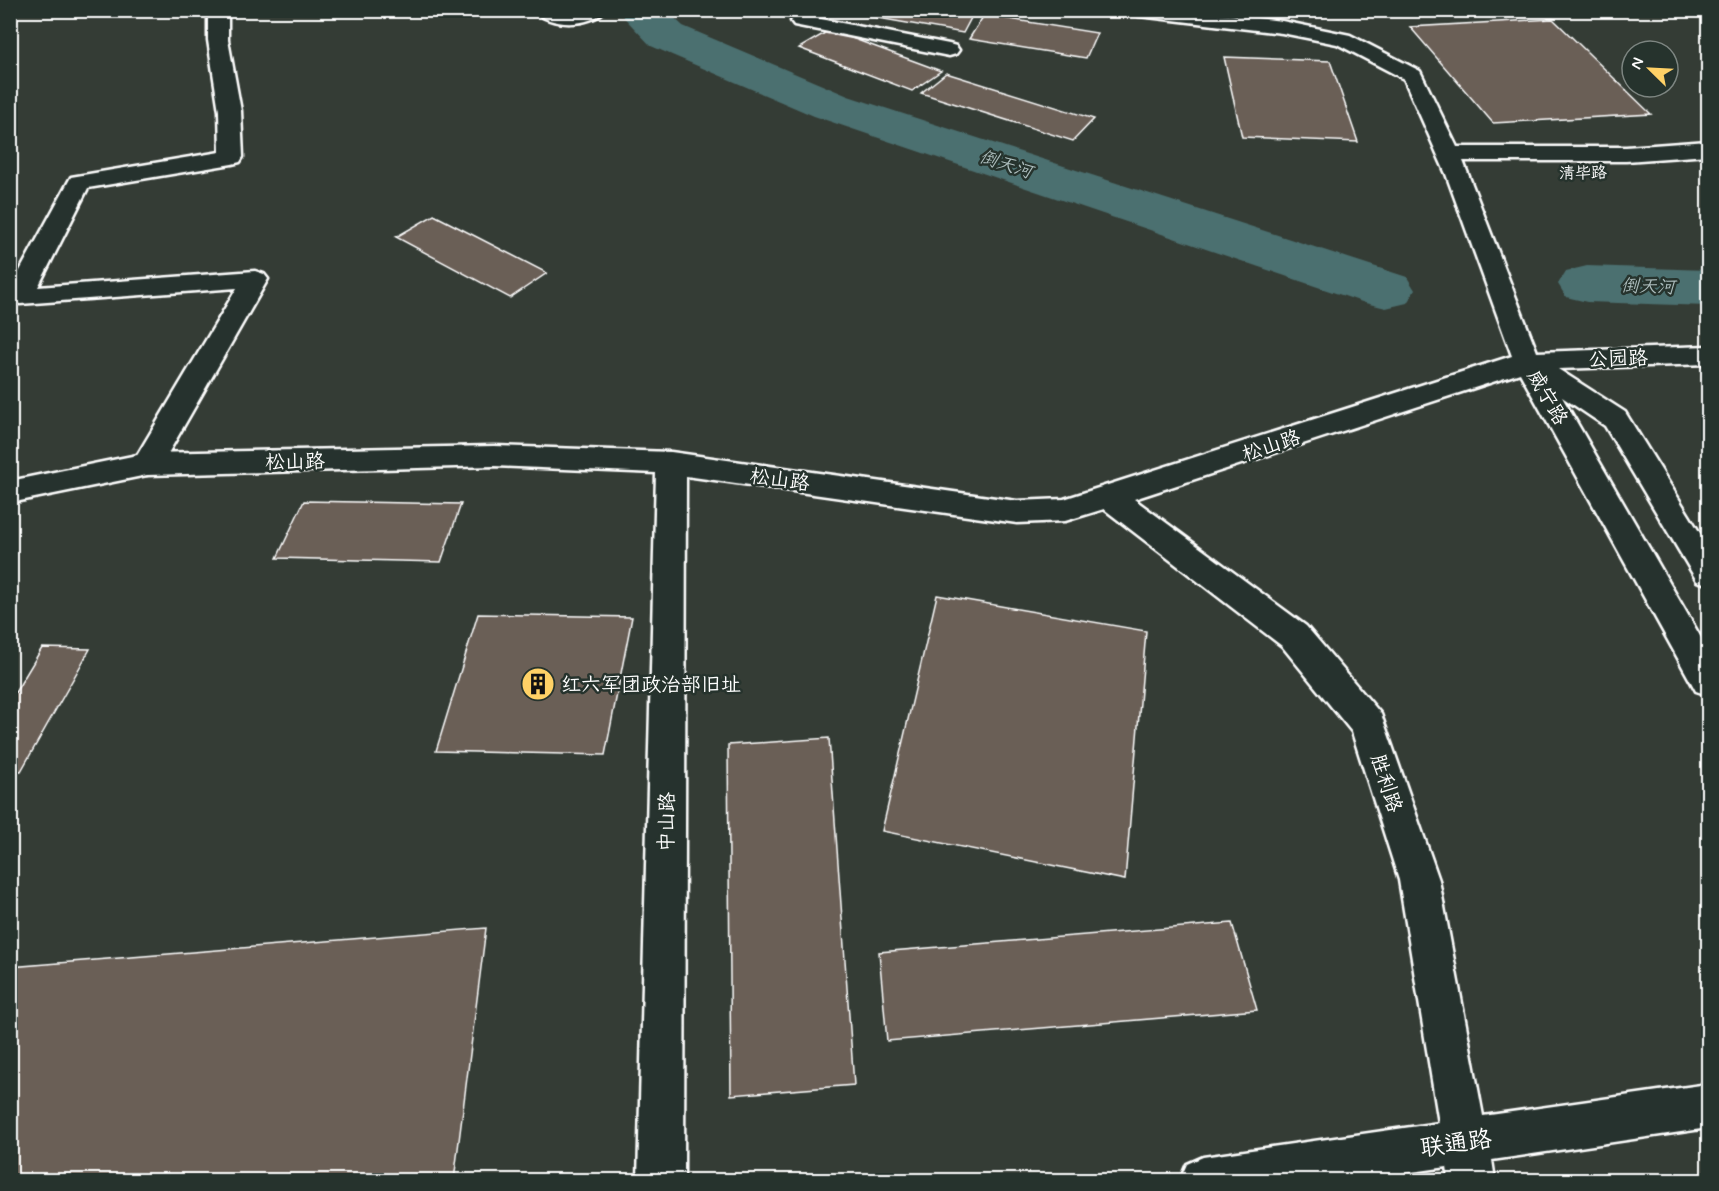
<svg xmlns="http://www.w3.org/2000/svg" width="1719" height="1191" font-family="Mynerve,'LXGW WenKai TC',sans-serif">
  <rect width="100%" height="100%" fill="#343c35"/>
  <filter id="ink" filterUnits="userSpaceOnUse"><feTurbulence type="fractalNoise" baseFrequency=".0167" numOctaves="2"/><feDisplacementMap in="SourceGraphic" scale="12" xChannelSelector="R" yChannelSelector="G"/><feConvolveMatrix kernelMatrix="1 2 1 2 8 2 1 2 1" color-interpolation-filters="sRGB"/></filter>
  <g filter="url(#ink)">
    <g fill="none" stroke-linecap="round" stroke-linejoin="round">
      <!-- river -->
      <path fill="#4b6f6f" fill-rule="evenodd" d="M 617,10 L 666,10 L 683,26 L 848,96 L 1407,277 L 1415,290 L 1407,303 L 1386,308 L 1365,303 L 814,116 L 651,46 Z
        M 1587,266 L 1708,270 L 1708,306 L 1587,302 L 1566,297 L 1558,284 L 1566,271 Z"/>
    </g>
    <!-- building -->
    <path fill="#6a5e57" stroke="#fff" stroke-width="1.5" d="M 938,10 L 972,16 L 963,33 L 839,11 Z
      M 984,15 L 1097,33 L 1086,58 L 969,39 Z
      M 1553,19 L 1651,114 L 1493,123 L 1410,27 Z
      M 830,30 L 941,71 L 912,91 L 799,48 Z
      M 1224,57 L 1330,61 L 1358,142 L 1242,137 Z
      M 946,73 L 1094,119 L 1073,141 L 921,93 Z
      M 434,215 L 547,273 L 510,298 L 396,237 Z
      M 304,501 L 461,504 L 441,562 L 277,558 Z
      M 937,595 L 1146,631 L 1125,880 L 882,831 Z
      M 478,614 L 632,617 L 605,755 L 436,751 Z
      M 42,648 L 90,649 L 21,771 L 10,771 L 10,701 Z
      M 829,738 L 854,1085 L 731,1095 L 728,745 Z
      M 1232,923 L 1257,1010 L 887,1041 L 879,952 Z
      M 486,928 L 454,1180 L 10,1180 L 10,967 Z"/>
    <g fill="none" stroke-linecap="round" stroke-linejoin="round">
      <defs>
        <path id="street" d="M 208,10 L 228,10 L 228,40 L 241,111 L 243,157 L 240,162 L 232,164 L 88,188 L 38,287 L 255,271 L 264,274 L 268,279 L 158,471 L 147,475 L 136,471 L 132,464 L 237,288 L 20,304 L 10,301 L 10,289 L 71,177 L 220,152 L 219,111 L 208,40 Z
          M 535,10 L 605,10 C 592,27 548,28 535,10 Z
          M 802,10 L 823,10 L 816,18 L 949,44 L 956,46 L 959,50 L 956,54 L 949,56 L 794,25 L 791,21 Z"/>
        <path id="secondary" d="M 1130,10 L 1193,10 L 1282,21 L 1350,35 L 1420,71 L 1457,147 L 1626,147 L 1708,141 L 1708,155 L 1626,161 L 1463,161 L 1537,352 L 1708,346 L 1708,364 L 1558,369 L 1625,412 L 1708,546 L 1708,584 L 1697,581 L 1605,426 L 1562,397 L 1708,650 L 1708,695 L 1696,691 L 1520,373 L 1134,499 L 1306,626 L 1381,714 L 1439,880 L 1483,1116 L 1708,1084 L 1708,1128 L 1492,1160 L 1495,1180 L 1449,1180 L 1447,1167 L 1357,1180 L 1180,1180 L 1187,1164 L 1203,1157 L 1439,1123 L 1399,880 L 1352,732 L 1282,646 L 1104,509 L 1065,521 L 1017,523 L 686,476 L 684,1180 L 638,1180 L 656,473 L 494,466 L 147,475 L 10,503 L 10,481 L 147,453 L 494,446 L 671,452 L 1017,501 L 1064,499 L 1512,356 L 1446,174 L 1404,79 L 1337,44 L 1282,33 L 1139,16 L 1132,14 Z"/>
      </defs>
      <!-- street casing -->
      <use href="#street" stroke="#fff" stroke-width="5"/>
      <!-- secondary casing -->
      <use href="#secondary" stroke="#fff" stroke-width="5"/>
      <!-- street -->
      <use href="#street" fill="#26332d" fill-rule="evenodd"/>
      <!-- secondary -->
      <use href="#secondary" fill="#26332d" fill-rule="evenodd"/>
    </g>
  </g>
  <!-- icons -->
  <defs>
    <symbol id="building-disc" viewBox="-11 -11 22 22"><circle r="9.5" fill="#ffd166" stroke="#26332d"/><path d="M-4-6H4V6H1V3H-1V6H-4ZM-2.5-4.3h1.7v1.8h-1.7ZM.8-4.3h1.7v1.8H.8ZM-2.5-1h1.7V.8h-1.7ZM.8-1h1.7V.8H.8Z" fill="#111"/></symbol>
  </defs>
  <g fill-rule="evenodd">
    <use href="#building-disc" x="519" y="665" width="38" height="38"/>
  </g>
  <g text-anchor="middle" stroke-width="5" stroke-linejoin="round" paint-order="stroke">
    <!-- far-street labels -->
    <g font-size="16" fill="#fff" stroke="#26332d">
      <text transform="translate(1583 172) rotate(-1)" y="6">清毕路</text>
    </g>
    <!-- far-water labels -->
    <g font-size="18" font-style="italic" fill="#aebebe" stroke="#26332d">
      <text transform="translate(1006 164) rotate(18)" y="6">倒天河</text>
      <text transform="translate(1648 286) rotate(2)" y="6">倒天河</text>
    </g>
    <!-- street labels -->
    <g font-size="20" fill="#fff" stroke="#26332d">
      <text transform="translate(1618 358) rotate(-2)" y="7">公园路</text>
      <text transform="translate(1548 397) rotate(60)" y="7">威宁路</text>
      <text transform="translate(1271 445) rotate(-18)" y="7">松山路</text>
      <text transform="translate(295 461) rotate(-1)" y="7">松山路</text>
      <text transform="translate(780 479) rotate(8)" y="7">松山路</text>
      <text transform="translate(1387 783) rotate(72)" y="7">胜利路</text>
      <text transform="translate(666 822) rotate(-89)" y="7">中山路</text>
    </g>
    <!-- poi labels -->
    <g font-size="20" fill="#fff" stroke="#26332d" text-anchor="start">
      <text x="561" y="691">红六军团政治部旧址</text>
    </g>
    <!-- near-street labels -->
    <g font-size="24" fill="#fff" stroke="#26332d">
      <text transform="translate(1456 1143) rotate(-8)" y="8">联通路</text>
    </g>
  </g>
  <!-- margin -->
  <rect width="1719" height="1191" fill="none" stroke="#26332d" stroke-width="36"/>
  <rect x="18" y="18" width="1683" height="1155" fill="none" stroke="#fff" stroke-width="2" filter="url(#ink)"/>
  <!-- north arrow -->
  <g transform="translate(1650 69) rotate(294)"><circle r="28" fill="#26332d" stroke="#7d8581" stroke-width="1.5"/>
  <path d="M0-4.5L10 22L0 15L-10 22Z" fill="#ffd166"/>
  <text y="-9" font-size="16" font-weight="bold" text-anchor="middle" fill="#ffffff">N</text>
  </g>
</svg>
